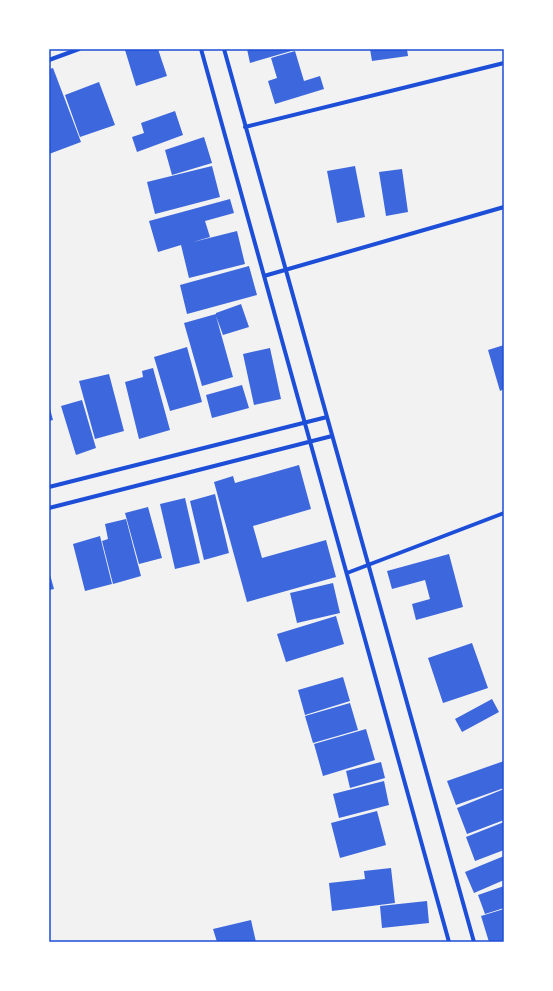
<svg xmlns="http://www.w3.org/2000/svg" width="553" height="991" font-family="Montserrat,sans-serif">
  <rect width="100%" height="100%" fill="#f2f2f2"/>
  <!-- building -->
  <path fill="#3d67dc" d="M 127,49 L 158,49 L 167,76 L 136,86 L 125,50 Z
    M 247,49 L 298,49 L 250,63 Z
    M 370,49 L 407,49 L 408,56 L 372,61 Z
    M 295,51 L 304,81 L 320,76 L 324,89 L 275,104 L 268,81 L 277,78 L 271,58 Z
    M 53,68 L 81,142 L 49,154 L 49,69 Z
    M 99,82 L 115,125 L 80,137 L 65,95 Z
    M 175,111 L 183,135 L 137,152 L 132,137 L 144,133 L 141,123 Z
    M 204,137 L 212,163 L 172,175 L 165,150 Z
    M 212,166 L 220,197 L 155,214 L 147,182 Z
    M 355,166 L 365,217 L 337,223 L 327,171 Z
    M 402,169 L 408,212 L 386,216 L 379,172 Z
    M 230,199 L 234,213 L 205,221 L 210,237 L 193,242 L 237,231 L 245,264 L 189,278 L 181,245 L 158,252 L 149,221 Z
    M 249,266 L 257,295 L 187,314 L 180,285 Z
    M 241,304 L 249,327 L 223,335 L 216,316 L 233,377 L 202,386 L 184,323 L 216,314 L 216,313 Z
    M 504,345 L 504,389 L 500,391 L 488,350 Z
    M 187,347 L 202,402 L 170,411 L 154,357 Z
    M 270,348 L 281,399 L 254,405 L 243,354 Z
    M 153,368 L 170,430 L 139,439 L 125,382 L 143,377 L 142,371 Z
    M 109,374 L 124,431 L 95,439 L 79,381 Z
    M 242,385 L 249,408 L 212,418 L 206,395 Z
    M 82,400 L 96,448 L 76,455 L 61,406 Z
    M 49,405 L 53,420 L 49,421 Z
    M 299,465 L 311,509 L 253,526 L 262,558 L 326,540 L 336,577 L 247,602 L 214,482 L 233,476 L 235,483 Z
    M 215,494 L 229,553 L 204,560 L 190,501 Z
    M 185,498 L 200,563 L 175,569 L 160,504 Z
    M 148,507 L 162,558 L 139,564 L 125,513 Z
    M 126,519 L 141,576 L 113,584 L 102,541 L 108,539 L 105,524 Z
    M 100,536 L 112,584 L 85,591 L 73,544 Z
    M 449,554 L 463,607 L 416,620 L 412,604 L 430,599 L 425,580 L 392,589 L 387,571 Z
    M 49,571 L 54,589 L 49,590 Z
    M 333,583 L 340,613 L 297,623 L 290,593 Z
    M 336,616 L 344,644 L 286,662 L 277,634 Z
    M 472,643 L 488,688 L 443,703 L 428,658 Z
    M 343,677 L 350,701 L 305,715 L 298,690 Z
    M 492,699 L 499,712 L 462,732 L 455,719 Z
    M 350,703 L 358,730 L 313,743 L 305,716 Z
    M 366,729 L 375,760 L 323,776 L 314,744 Z
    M 504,761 L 504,788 L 456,805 L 447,781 Z
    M 381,762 L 385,778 L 350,788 L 346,771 Z
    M 384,781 L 389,805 L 339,818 L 333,794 Z
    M 504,789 L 504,820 L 467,834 L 457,808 Z
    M 377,811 L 386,845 L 340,858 L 331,823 Z
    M 504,822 L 504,850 L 475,861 L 466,837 Z
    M 504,856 L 504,880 L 474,893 L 465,872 Z
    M 391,868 L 395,903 L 332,911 L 329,883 L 365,879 L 364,871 Z
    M 504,886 L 504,908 L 485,914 L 478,895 Z
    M 427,901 L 429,923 L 382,928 L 380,906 Z
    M 504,909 L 504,940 L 499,942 L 489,942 L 481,916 Z
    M 251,920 L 256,942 L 217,942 L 213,929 Z"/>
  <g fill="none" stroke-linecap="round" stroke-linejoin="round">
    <!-- minor -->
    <path stroke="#1d4ed8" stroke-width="4" d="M 201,49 L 449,942
      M 224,49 L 474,942
      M 49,60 L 79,49
      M 245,127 L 504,63
      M 264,276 L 504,207
      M 49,487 L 327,417
      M 49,508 L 332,436
      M 347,573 L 504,513"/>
  </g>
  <!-- border -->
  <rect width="553" height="991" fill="none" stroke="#ffffff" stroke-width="100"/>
  <rect x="50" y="50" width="453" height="891" fill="none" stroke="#1d4ed8" stroke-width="1.5"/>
</svg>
